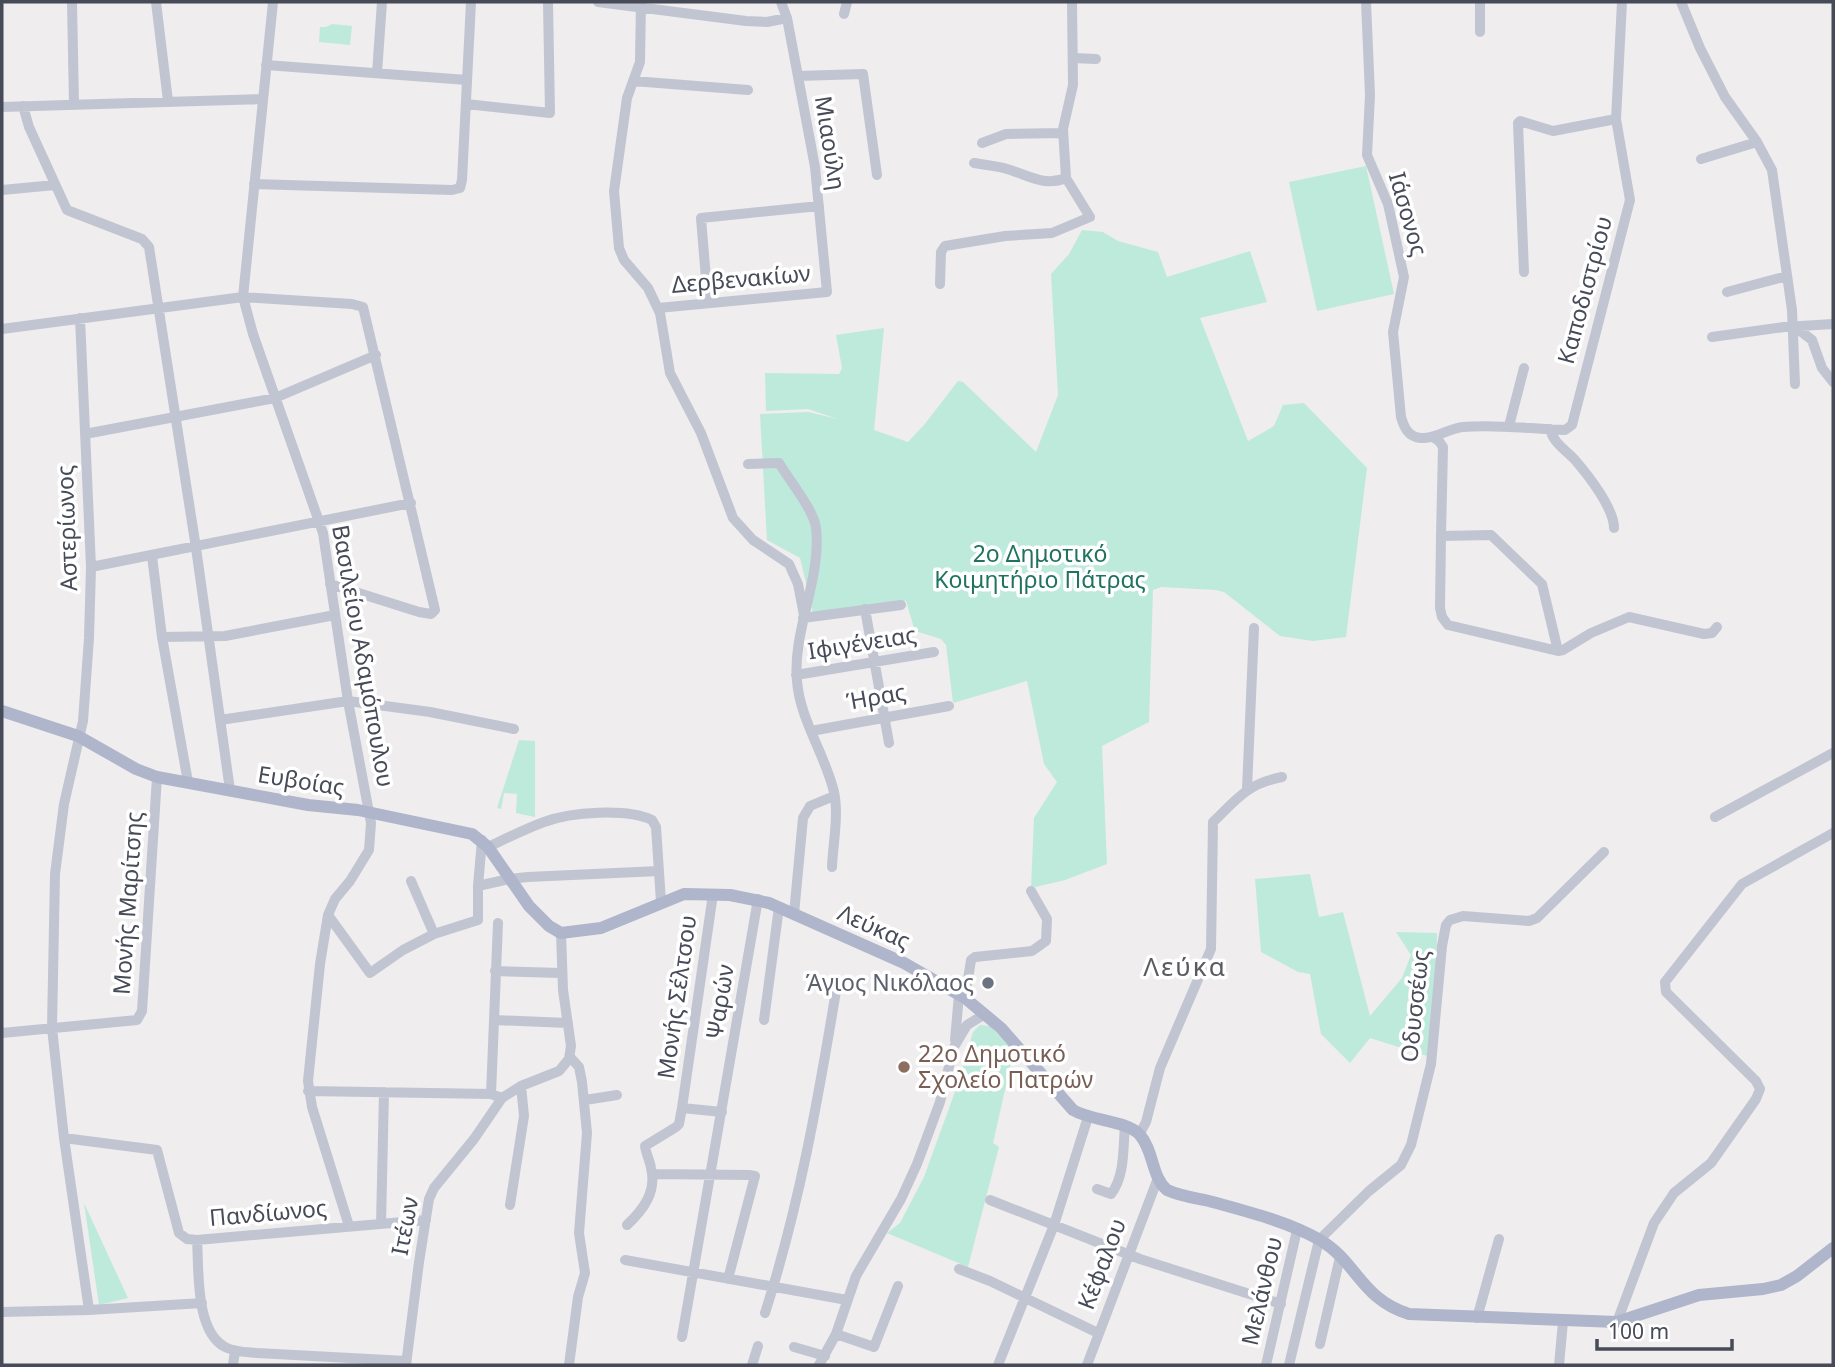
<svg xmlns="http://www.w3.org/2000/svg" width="1835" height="1367" font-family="'Noto Sans',sans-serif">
  <rect width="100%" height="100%" fill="#efeded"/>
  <!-- green -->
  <path fill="#beeadb" d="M 332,24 L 352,26 L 350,45 L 319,42 L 320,27 L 326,27 Z
    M 1366,166 L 1394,294 L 1317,311 L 1289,182 Z
    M 1082,230 L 1103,232 L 1118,241 L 1158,252 L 1167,277 L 1250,251 L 1267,302 L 1200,318 L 1248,441 L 1274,426 L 1283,405 L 1304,403 L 1367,468 L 1346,637 L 1313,641 L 1280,636 L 1224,592 L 1216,590 L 1161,587 L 1153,590 L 1149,722 L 1102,746 L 1107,864 L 1065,880 L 1031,888 L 1034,818 L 1057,782 L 1044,764 L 1027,681 L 953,703 L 946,645 L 941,639 L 915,631 L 906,601 L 813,613 L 800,558 L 767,540 L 760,414 L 808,412 L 838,419 L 808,409 L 766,411 L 765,373 L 839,374 L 842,368 L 836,335 L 884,328 L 874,430 L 908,442 L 924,425 L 958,381 L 963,382 L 1036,452 L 1058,395 L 1051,274 L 1069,254 Z
    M 519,740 L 535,741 L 535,817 L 516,813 L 517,794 L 504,793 L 501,809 L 497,808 Z
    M 1310,874 L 1319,917 L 1343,912 L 1370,1016 L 1402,978 L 1411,955 L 1396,932 L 1437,933 L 1436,998 L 1427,1056 L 1370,1038 L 1350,1063 L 1321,1034 L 1310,974 L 1298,972 L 1261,952 L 1255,879 Z
    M 980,1025 L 990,1026 L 1014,1050 L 993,1143 L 999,1147 L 968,1267 L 887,1233 L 900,1223 L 924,1177 L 956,1089 L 973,1032 Z
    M 84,1203 L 128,1298 L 99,1305 Z"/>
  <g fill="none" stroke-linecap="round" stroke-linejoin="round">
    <!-- minor -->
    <path stroke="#c1c5d1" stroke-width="10" d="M 72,2 L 74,104
      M 156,2 L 168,101
      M 273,2 L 243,297 L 253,334 L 323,533 L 348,701 L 371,823 L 369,850 L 350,881 L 335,899 L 328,915 L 320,964 L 308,1081 L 312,1107 L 349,1226
      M 598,2 L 746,21 L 767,22 L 787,18
      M 641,2 L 640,62 L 627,98 L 614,191 L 619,248 L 624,260 L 648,288 L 660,313 L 670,373 L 701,433 L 733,518 L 753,540 L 789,564 L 798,584 L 804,615
      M 1366,2 L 1370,95 L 1367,155 L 1388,204 L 1404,277 L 1393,332 L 1401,417 C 1404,427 1408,437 1421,438 C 1436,439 1449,428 1463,427 C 1497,424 1531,429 1565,430 L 1572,425 L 1630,200 L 1616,119 L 1622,2
      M 1480,2 L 1480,32
      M 1681,2 L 1700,48 L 1725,97 L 1757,142 L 1772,170 L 1792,310 L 1795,384
      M 844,14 L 847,2
      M 1073,58 L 1096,59
      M 266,65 L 467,80
      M 377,73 L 382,2
      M 798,76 L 863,74 L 877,175
      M 633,81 L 748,90
      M 466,104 L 550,113 L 548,2
      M 23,106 L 29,127 L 67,210 L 142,239 L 149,247 L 196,548 L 230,790
      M 2,107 L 262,99
      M 982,143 L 1006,134 L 1063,133
      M 1701,159 L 1757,142
      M 974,163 C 985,165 997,166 1007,169 C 1028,175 1044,187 1066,178
      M 254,184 L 452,190 L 460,188 L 462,180 L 471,2
      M 2,190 L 55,185
      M 1524,272 L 1518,123 L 1520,121 L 1553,131 L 1616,119
      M 940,284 L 941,252 L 945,246 L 1005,236 L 1052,233 L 1090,217 L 1066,178 L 1063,129 L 1073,85 L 1072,2
      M 1727,292 L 1787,276
      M 708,303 L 701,218 L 819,206
      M 658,308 L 827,292 L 815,167 L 787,18 L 781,2
      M 80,318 L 91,567 L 89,638 L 83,721 L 64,804 L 55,874 L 52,1028 L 64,1138 L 89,1310
      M 1794,326 L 1812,340 L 1822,368 L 1833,382
      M 2,329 L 243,297 L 352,304 L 363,307 L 435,610 L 431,614 L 419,612 L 330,584
      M 1712,337 L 1784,327 L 1833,324
      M 1509,426 L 1524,368
      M 1550,429 C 1553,443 1566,450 1575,460 C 1588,475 1614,508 1614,528
      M 85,434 L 275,398 L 376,355
      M 1433,437 L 1439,441 L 1443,447 L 1441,536 L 1491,535 L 1542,584 L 1558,651 L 1563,650 L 1591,633 L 1629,617 L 1704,634 L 1712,633 L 1717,627
      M 748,464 L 779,463 C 789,480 814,510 816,528 C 822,578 792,632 797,681 C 800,720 825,754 834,792 C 839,815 833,843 832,867
      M 1441,536 L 1440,608 L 1442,617 L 1448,625 L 1558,651
      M 152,556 L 162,637 L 225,636 L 335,615
      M 91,567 L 411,503
      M 865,609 L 889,743
      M 803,618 L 901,605
      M 162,637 L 188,782
      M 796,675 L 934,652
      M 220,720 L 348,701 L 430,712 L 514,729
      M 811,731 L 949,706
      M 1247,789 L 1254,628
      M 1715,817 L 1833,753
      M 488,847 C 507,838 525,829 544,822 C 571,812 626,808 652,820 L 656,827 L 661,902
      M 411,881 L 434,934
      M 478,886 L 482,840
      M 713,894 L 682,1108 L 722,1112
      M 794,914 L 803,818 L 810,806 L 834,796
      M 328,915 L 370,973 L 403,950 L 434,934 L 478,920 L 478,886 L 509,879 L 528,877 L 659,871
      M 495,971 L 561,973
      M 965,998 L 971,960 L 975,957 L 1032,951 L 1046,941 L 1047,919 L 1031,891
      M 494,1020 L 568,1023
      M 764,1020 L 779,907
      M 2,1033 L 137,1020 L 142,1011 L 157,777
      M 955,1040 L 959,995
      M 308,1091 L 491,1094 L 502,1098
      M 491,1094 L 498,923
      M 585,1100 L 617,1095
      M 1139,1135 L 1146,1122 L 1160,1068 L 1211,949 L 1213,822 C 1238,798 1247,784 1282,777
      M 64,1138 L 157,1150 L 179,1233 L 187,1239 L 197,1240
      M 653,1174 L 749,1175 L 755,1176 L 728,1279
      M 1097,1189 L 1111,1194 C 1125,1177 1123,1147 1125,1126
      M 990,1200 L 1140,1259 L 1281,1304
      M 510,1205 L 524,1116 L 521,1086
      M 381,1224 L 384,1092
      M 627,1225 C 643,1210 657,1192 651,1168 C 650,1161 646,1154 645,1146 L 676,1127 L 679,1124 L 682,1108
      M 625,1260 L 847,1300
      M 959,1269 L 990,1281 L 1098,1333
      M 2,1312 L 89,1310 L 202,1303
      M 765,1313 C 799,1207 818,1100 836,991
      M 1477,1318 L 1499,1239
      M 1617,1322 L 1654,1223 L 1674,1193 L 1711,1163 L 1756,1099 L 1760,1089 L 1756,1081 L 1666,992 L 1665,982 L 1742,884 L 1833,833
      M 836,1334 L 874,1347 L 898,1286
      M 682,1337 L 758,899
      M 1320,1344 L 1340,1257
      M 794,1347 L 825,1356
      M 406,1361 L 257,1353 C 246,1352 234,1352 225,1347 C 195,1331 199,1270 197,1240 L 426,1220
      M 233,1365 L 235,1351
      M 406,1365 L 419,1262 L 429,1199 L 434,1188 L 474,1139 L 502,1098 L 521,1086 L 559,1071 L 569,1059 L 571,1046 L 563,990 L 561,933
      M 569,1365 L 578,1297 L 585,1273 L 579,1233 L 587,1133 L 582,1082 L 579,1067 L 570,1057
      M 752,1365 L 758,1346
      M 819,1365 L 836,1334 L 856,1276 L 901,1199 L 917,1164 L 940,1102 L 954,1047 L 967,1025 L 985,1014
      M 998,1365 L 1054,1225 L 1088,1117
      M 1087,1365 L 1158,1178
      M 1266,1365 L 1297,1230
      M 1289,1365 L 1319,1240 L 1369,1191 L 1401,1165 L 1411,1145 L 1431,1064 L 1442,946 L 1446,925 L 1450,920 L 1463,916 L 1529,921 L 1537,918 L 1604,852
      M 1559,1365 L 1563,1322"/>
    <!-- major -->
    <path stroke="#afb5ca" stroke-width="12" d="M 2,711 L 78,736 L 136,769 L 157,777 L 308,805 L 358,810 L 472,834 L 488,847 L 529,906 L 549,926 L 561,933 L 601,928 L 684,894 L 730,895 L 769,903 L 904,963 L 965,998 L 1001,1028 L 1073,1110 C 1091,1121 1126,1120 1140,1135 C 1154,1151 1151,1176 1167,1190 C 1180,1196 1195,1198 1209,1201 C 1245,1211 1287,1221 1320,1240 C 1357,1262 1361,1299 1409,1314 L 1617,1322 L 1699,1295 L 1763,1289 L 1781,1285 L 1797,1276 L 1833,1248"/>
  </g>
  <!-- markers -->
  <circle fill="#6b7280" stroke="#fff" stroke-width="2.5" cx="988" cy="983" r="7"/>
  <circle fill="#8d6e63" stroke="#fff" stroke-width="2.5" cx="904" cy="1067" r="7"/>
  <g text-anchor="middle" stroke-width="7" stroke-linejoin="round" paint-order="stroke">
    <!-- street labels -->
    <g font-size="23" fill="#474b58" stroke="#fff">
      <text transform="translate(830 143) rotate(81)" y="8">Μιαούλη</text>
      <text transform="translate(1408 214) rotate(74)" y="8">Ιάσονος</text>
      <text transform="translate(741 279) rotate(-5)" y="8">Δερβενακίων</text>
      <text transform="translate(1585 290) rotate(-75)" y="8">Καποδιστρίου</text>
      <text transform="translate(67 528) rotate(-92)" y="8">Αστερίωνος</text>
      <text transform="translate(862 643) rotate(-9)" y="8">Ιφιγένειας</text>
      <text transform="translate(363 656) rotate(80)" y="8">Βασιλείου Αδαμόπουλου</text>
      <text transform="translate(876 697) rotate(-10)" y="8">Ήρας</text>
      <text transform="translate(301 781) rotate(9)" y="8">Ευβοίας</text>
      <text transform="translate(128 903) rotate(-86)" y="8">Μονής Μαρίτσης</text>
      <text transform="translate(874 927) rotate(24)" y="8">Λεύκας</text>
      <text transform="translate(677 997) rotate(-82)" y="8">Μονής Σέλτσου</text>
      <text transform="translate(720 1002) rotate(-81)" y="8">Ψαρών</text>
      <text transform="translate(1415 1006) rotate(-84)" y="8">Οδυσσέως</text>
      <text transform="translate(268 1213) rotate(-5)" y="8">Πανδίωνος</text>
      <text transform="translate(405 1226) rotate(-79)" y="8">Ιτέων</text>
      <text transform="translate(1102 1264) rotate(-69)" y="8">Κέφαλου</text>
      <text transform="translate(1262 1291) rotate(-77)" y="8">Μελάνθου</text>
    </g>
    <!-- park labels -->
    <g font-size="23" fill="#1f735f" stroke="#fff">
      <text x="1040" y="562">2o Δημοτικό<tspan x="1040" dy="26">Κοιμητήριο Πάτρας</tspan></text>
    </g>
    <!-- worship labels -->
    <g font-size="23" fill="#5b616d" stroke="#fff" text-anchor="end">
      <text x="974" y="991">Άγιος Νικόλαος</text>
    </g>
    <!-- education labels -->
    <g font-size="23" fill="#785e54" stroke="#fff" text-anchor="start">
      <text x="918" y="1062">22ο Δημοτικό<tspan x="918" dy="26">Σχολείο Πατρών</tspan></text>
    </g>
    <!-- quarter labels -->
    <g font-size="26" letter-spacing="2" fill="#5a5b61" stroke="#fff">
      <text x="1185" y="976">Λεύκα</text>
    </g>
  </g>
  <!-- border -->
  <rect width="1835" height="1367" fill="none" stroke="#474b58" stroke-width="7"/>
  <!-- scale -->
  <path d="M1597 1339v10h135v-10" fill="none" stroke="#474b58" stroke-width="3.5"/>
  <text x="1608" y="1339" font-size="21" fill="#474b58" stroke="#ffffff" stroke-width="5" paint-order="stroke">100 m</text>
</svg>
